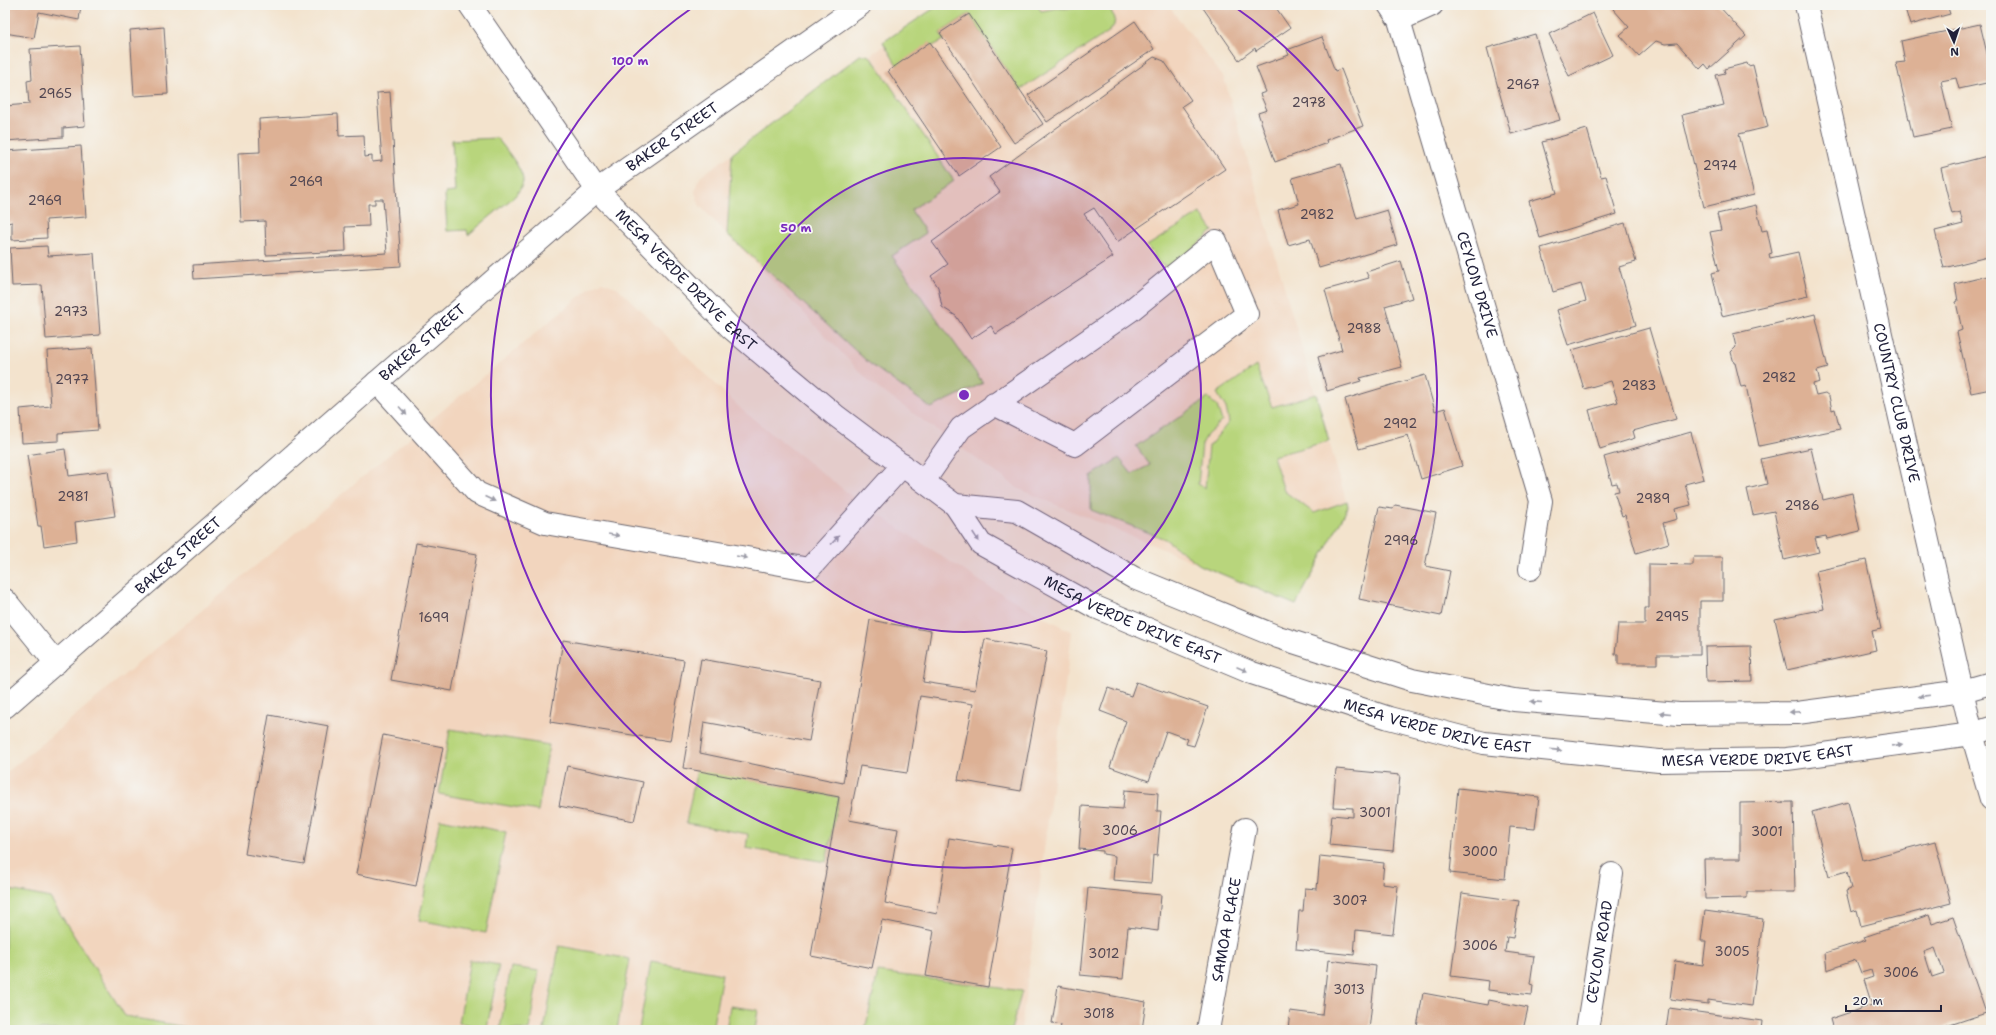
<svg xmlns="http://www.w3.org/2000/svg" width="1996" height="1035" font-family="'Shantell Sans',sans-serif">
  <rect width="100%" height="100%" fill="#f6f6f2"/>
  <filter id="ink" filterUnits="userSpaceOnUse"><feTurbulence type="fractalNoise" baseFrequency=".025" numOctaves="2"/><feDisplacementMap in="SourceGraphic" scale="8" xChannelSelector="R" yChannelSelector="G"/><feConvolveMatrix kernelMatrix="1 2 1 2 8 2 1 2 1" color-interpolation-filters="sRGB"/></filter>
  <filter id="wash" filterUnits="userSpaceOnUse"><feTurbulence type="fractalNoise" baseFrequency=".012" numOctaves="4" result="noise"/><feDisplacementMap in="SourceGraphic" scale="16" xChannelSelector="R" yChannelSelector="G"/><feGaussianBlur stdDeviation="0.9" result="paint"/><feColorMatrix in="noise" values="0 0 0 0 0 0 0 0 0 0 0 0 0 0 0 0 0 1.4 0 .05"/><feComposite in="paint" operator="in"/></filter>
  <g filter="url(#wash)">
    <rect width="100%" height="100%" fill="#f3e3cd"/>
    <!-- built -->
    <path fill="#f2d5be" d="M 940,5 L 1168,5 L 1224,78 L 1348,507 L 1296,605 L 1019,489 L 871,383 L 700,206 L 695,192 L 697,183 L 701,176 Z
      M 602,282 L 618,288 L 743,411 L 862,504 L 986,585 L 1072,632 L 1021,1030 L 5,1030 L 5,774 L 591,287 Z"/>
    <!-- green -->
    <path fill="#b8d57c" stroke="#6d7c5c" d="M 939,5 L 1037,5 L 1041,11 L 1058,8 L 1070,9 L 1077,5 L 1101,5 L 1109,8 L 1115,18 L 1114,25 L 1110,31 L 1020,90 L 969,14 L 940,33 L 944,40 L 897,65 L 883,42 Z
      M 860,55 L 867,55 L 872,58 L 954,181 L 911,210 L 926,233 L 892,256 L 983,383 L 931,408 L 869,363 L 727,234 L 732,154 Z
      M 497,138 C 504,147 524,170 523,182 C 522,187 518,192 515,196 L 468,235 L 467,230 L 447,231 L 445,193 L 455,192 L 452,140 Z
      M 1200,213 L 1213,231 L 1171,268 L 1160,264 L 1147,246 Z
      M 1256,366 L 1272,407 L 1316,394 L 1329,441 L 1273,456 L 1284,491 L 1314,513 L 1347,501 L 1348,507 L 1296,605 L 1200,565 L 1165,539 L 1091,510 L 1091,476 L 1119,458 L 1132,474 L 1150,465 L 1136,446 L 1208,398 L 1217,406 L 1222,421 L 1207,435 L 1202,444 L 1198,484 L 1205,488 L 1209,446 L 1229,422 L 1226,408 L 1217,393 Z
      M 450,729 L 549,745 L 538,811 L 439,794 Z
      M 697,769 L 839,797 L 826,862 L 746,848 L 748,834 L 686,823 Z
      M 440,819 L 506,832 L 486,933 L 419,920 Z
      M 5,889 L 50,898 L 125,1016 L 201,1030 L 5,1030 Z
      M 559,946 L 630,959 L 617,1030 L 544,1030 Z
      M 470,960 L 499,965 L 487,1028 L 459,1023 Z
      M 651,961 L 722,974 L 712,1030 L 639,1030 Z
      M 511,967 L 539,971 L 529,1030 L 500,1029 Z
      M 878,972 L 1022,991 L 1011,1030 L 865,1030 Z
      M 730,1006 L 758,1010 L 755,1030 L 726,1030 Z"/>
    <g id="blocks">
      <!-- building -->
      <path fill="#ddb195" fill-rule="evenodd" d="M 5,5 L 81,5 L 79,20 L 39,12 L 34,38 L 5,33 Z
        M 1201,5 L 1274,5 L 1290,28 L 1256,51 L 1255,48 L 1239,60 Z
        M 1617,5 L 1718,5 L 1746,36 L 1709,69 L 1705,64 L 1700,69 L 1677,43 L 1665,44 L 1656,41 L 1639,56 L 1620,35 L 1629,27 L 1613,9 Z
        M 1904,5 L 1947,5 L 1950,14 L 1910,25 Z
        M 1593,13 L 1613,55 L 1569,76 L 1549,34 Z
        M 969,14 L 1043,124 L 1014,143 L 940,33 Z
        M 1135,21 L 1154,49 L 1047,122 L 1028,95 Z
        M 1980,24 L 1991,70 L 1991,82 L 1959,89 L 1956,78 L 1941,81 L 1952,129 L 1913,137 L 1896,63 L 1905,62 L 1901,41 Z
        M 164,27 L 168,94 L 134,96 L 130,30 Z
        M 1535,34 L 1560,120 L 1511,134 L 1487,48 Z
        M 1322,37 L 1335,71 L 1341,69 L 1363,126 L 1326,140 L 1327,143 L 1275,162 L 1258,113 L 1267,110 L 1260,94 L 1266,92 L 1256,67 L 1289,55 L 1287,50 Z
        M 930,42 L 1001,147 L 959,176 L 888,71 Z
        M 80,46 L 85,126 L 63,128 L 63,137 L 5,141 L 5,106 L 29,104 L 27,81 L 32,80 L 30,49 Z
        M 1154,57 L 1164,61 L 1191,100 L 1182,106 L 1225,169 L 1117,242 L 1094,208 L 1084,214 L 1113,257 L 996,334 L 991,326 L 971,339 L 956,316 L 942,307 L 938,287 L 931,276 L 948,264 L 932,242 L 1000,192 L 989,177 Z
        M 1747,63 L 1748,66 L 1753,65 L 1768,127 L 1739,134 L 1754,195 L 1704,207 L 1682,115 L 1724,105 L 1716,75 L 1725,73 L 1724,69 Z
        M 390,92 L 401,266 L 194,279 L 193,265 L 387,253 L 383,199 L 375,199 L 375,204 L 368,204 L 369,226 L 345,227 L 346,251 L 266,255 L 265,221 L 241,222 L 238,153 L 260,152 L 259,119 L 338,114 L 339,136 L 364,135 L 365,157 L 372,156 L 372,162 L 382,161 L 377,93 Z
        M 1587,129 L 1601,177 L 1606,176 L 1617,214 L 1540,238 L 1529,201 L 1557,193 L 1542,142 Z
        M 81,146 L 86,217 L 46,220 L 47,238 L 12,240 L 12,222 L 7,223 L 5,151 Z
        M 1991,155 L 1991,256 L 1944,268 L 1935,231 L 1963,224 L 1960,212 L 1952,214 L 1941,168 Z
        M 1341,164 L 1357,219 L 1387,210 L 1397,245 L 1319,268 L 1310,239 L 1288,245 L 1278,210 L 1299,204 L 1292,178 Z
        M 1756,205 L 1762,231 L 1767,230 L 1772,253 L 1769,254 L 1770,258 L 1798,252 L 1808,296 L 1722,316 L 1712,273 L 1719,271 L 1710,232 L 1721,230 L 1717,214 Z
        M 1625,223 L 1636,262 L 1619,267 L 1636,325 L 1568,345 L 1557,310 L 1586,301 L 1581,284 L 1553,292 L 1541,248 Z
        M 47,246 L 48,256 L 94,253 L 100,335 L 46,339 L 42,285 L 12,286 L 10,248 Z
        M 1401,261 L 1412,298 L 1385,306 L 1402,367 L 1360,378 L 1361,381 L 1327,391 L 1318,357 L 1342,350 L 1325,290 L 1369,278 L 1366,272 Z
        M 1988,276 L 1991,288 L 1991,389 L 1971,393 L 1957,332 L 1962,330 L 1956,302 L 1958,301 L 1955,284 Z
        M 1815,314 L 1828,368 L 1817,371 L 1820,382 L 1813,384 L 1816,395 L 1825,393 L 1829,396 L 1832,410 L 1835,409 L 1840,429 L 1759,446 L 1746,386 L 1741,387 L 1735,363 L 1734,363 L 1731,352 L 1736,347 L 1733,334 Z
        M 1649,328 L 1676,419 L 1633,431 L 1635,438 L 1600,449 L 1589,410 L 1618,402 L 1611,381 L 1584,389 L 1572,350 Z
        M 92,348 L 98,430 L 58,433 L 58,441 L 22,443 L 20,409 L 51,406 L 47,351 Z
        M 1425,375 L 1435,411 L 1445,408 L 1462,466 L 1421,479 L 1408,435 L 1359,449 L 1345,399 Z
        M 1691,432 L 1704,479 L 1685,484 L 1691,505 L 1675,509 L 1677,519 L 1663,523 L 1669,543 L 1636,553 L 1625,515 L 1622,516 L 1614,492 L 1619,491 L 1617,483 L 1612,484 L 1604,457 Z
        M 1811,448 L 1823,500 L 1852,493 L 1860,531 L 1827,539 L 1826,536 L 1815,538 L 1819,552 L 1784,560 L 1774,511 L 1753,515 L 1747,489 L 1767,484 L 1761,459 Z
        M 65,449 L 69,476 L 108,471 L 115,516 L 75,522 L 77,541 L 44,546 L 41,526 L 38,526 L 27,455 Z
        M 1991,458 L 1991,470 L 1990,470 L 1988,459 Z
        M 1395,505 L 1436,513 L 1425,566 L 1450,571 L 1441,616 L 1359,599 L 1379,507 L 1393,509 Z
        M 416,543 L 477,554 L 452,691 L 391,680 Z
        M 1693,557 L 1723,557 L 1723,601 L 1700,601 L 1700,655 L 1657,655 L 1657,664 L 1618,664 L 1618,654 L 1615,654 L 1618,624 L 1645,624 L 1645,608 L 1649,608 L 1649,564 L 1693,565 Z
        M 1866,560 L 1881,629 L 1872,631 L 1876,650 L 1787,670 L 1775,619 L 1824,609 L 1816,571 Z
        M 870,620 L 931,631 L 923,682 L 975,690 L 985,639 L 1047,651 L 1021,791 L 958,780 L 973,704 L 920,696 L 907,773 L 860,766 L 849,820 L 898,829 L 885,903 L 937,914 L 949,838 L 1012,848 L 988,987 L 926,976 L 934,931 L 882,920 L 872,968 L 811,956 L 839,797 L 683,768 L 701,659 L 820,680 L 809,741 L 704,722 L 700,753 L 843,783 Z
        M 563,640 L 684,660 L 670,741 L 550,722 Z
        M 1751,646 L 1752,681 L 1706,682 L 1705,647 Z
        M 1136,682 L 1208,707 L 1194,746 L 1186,744 L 1188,739 L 1166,731 L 1149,781 L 1110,767 L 1126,721 L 1100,711 L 1108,688 L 1131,696 Z
        M 269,715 L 329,726 L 304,864 L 245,854 Z
        M 383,735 L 443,747 L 416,886 L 356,874 Z
        M 567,766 L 643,782 L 634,821 L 559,806 Z
        M 1336,769 L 1400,775 L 1393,851 L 1329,845 L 1332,815 L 1353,817 L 1353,808 L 1333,807 Z
        M 1458,788 L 1539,797 L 1535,829 L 1510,827 L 1505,879 L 1450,873 Z
        M 1125,790 L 1158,793 L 1157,811 L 1161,811 L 1157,856 L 1153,855 L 1151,883 L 1113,880 L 1115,856 L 1103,854 L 1103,851 L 1079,849 L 1082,806 L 1123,809 Z
        M 1793,802 L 1795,892 L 1747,892 L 1747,898 L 1705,899 L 1704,859 L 1740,859 L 1740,803 Z
        M 1848,802 L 1863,860 L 1935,841 L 1951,903 L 1861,926 L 1857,910 L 1851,912 L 1846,891 L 1851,889 L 1847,871 L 1829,876 L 1812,812 Z
        M 1320,856 L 1384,863 L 1382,884 L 1398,886 L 1393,934 L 1356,930 L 1354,955 L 1296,949 L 1299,911 L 1303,911 L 1305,888 L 1317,889 Z
        M 1088,888 L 1161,895 L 1158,931 L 1128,927 L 1123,979 L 1080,975 Z
        M 1462,893 L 1519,901 L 1513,938 L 1507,937 L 1505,952 L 1534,956 L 1530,984 L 1533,985 L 1532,995 L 1488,990 L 1489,981 L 1451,976 Z
        M 1705,911 L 1763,919 L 1752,1006 L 1708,1000 L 1708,1004 L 1670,999 L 1675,961 L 1703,965 L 1706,941 L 1701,941 Z
        M 1929,915 L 1932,924 L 1953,917 L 1986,1013 L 1935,1030 L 1833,1030 L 1830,1019 L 1872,1005 L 1864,980 L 1873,977 L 1871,970 L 1861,973 L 1856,960 L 1827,970 L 1825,953 L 1866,940 L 1864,937 ZM 1935,948 L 1944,973 L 1932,977 L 1924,952 Z
        M 1328,960 L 1376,966 L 1369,1030 L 1288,1030 L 1290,1011 L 1322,1015 Z
        M 1058,986 L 1146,1002 L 1142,1030 L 1060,1030 L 1061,1025 L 1052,1023 Z
        M 1423,993 L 1488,1005 L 1489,1000 L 1528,1008 L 1523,1030 L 1433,1030 L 1417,1027 Z
        M 1669,1008 L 1762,1021 L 1761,1030 L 1666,1030 Z"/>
    </g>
  </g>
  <g filter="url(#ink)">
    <use href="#blocks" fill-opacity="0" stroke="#6b666e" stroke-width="1"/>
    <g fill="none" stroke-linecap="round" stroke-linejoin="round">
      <defs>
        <g id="minor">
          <path id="s1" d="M 470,5 L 597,190 L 731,328 L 835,415 L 955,505 L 981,544 L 1093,606 L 1252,673 L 1389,718 L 1484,743 L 1659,761 L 1787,759 L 1972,734 L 1991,728"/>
          <path id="s2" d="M 1389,5 L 1399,20 L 1541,501 L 1530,569"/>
          <path id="s3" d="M 1806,5 L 1972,734 L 1991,799"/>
          <path d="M 1399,20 L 1432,5"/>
          <path d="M 377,382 L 477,493 L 545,523 L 809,569 L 903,465"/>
          <path d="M 924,481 L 961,428 L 1130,311 L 1216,241 L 1247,314 L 1075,445 L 994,404"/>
          <path d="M 955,505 L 1017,511 L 1134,578 L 1278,637 L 1412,680 L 1514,700 L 1679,714 L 1797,713 L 1963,691 L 1991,683"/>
          <path d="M 5,600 L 56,663"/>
          <path id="s4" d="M 5,707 L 597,190 L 860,5"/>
          <path id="s5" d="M 1208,1030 L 1245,829"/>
          <path id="s6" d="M 1587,1030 L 1612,874"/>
        </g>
      </defs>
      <!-- minor casing -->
      <use href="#minor" stroke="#6b666e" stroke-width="24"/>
      <!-- minor -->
      <use href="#minor" stroke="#fff" stroke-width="22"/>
    </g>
    <!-- one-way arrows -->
    <defs><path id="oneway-solid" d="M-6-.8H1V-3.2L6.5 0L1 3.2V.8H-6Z"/></defs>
    <g fill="#9c9ca7">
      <use href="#oneway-solid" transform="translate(403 411) rotate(48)"/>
      <use href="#oneway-solid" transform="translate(490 499) rotate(24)"/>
      <use href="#oneway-solid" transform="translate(614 535) rotate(10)"/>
      <use href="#oneway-solid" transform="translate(976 537) rotate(57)"/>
      <use href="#oneway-solid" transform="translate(835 540) rotate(-48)"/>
      <use href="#oneway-solid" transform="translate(742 557) rotate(10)"/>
      <use href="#oneway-solid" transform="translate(1242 669) rotate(23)"/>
      <use href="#oneway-solid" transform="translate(1924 696) rotate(173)"/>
      <use href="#oneway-solid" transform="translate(1536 702) rotate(-175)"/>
      <use href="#oneway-solid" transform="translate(1795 712) rotate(177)"/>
      <use href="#oneway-solid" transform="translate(1665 713) rotate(-175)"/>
      <use href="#oneway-solid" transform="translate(1897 745) rotate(-8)"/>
      <use href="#oneway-solid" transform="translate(1556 750) rotate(6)"/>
    </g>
  </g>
  <!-- distance rings -->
  <circle cx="964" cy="395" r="237" fill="#7b2cbf" fill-opacity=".12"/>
  <g fill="none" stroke="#7b2cbf" stroke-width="2">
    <circle cx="964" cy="395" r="237"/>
    <path d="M1232 5A473 473 0 1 1 696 5"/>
  </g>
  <g text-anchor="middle" stroke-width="3.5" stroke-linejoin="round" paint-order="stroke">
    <!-- number labels -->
    <g font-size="13" fill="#514652">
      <text x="1523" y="89">2967</text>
      <text x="55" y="98">2965</text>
      <text x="1309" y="107">2978</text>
      <text x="1720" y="170">2974</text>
      <text x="306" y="186">2969</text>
      <text x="45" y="205">2969</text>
      <text x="1317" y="219">2982</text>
      <text x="71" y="316">2973</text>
      <text x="1364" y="333">2988</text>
      <text x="1779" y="382">2982</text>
      <text x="72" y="384">2977</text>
      <text x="1639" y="390">2983</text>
      <text x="1400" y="428">2992</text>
      <text x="73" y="501">2981</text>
      <text x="1653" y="503">2989</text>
      <text x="1802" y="510">2986</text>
      <text x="1401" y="545">2996</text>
      <text x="1672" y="621">2995</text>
      <text x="434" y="622">1699</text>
      <text x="1375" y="817">3001</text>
      <text x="1120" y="835">3006</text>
      <text x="1767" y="836">3001</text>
      <text x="1480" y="856">3000</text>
      <text x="1350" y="905">3007</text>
      <text x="1480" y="950">3006</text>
      <text x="1732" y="956">3005</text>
      <text x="1104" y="958">3012</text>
      <text x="1901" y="977">3006</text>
      <text x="1349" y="994">3013</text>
      <text x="1099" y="1018">3018</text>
    </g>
    <!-- street labels -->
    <g font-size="15" fill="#22223b" stroke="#f6f6f2">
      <text dy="5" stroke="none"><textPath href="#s4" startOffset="878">BAKER STREET</textPath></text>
      <text dy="5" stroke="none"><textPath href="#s1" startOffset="351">MESA VERDE DRIVE EAST</textPath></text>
      <text dy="5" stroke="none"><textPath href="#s2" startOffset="294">CEYLON DRIVE</textPath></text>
      <text dy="5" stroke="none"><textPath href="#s4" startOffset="554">BAKER STREET</textPath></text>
      <text dy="5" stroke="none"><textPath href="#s3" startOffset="408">COUNTRY CLUB DRIVE</textPath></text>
      <text dy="5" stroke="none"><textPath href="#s4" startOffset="230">BAKER STREET</textPath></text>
      <text dy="5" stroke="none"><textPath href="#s1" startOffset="919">MESA VERDE DRIVE EAST</textPath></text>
      <text dy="5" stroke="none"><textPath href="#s1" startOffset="1243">MESA VERDE DRIVE EAST</textPath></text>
      <text dy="5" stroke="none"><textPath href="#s1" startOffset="1567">MESA VERDE DRIVE EAST</textPath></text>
      <text dy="5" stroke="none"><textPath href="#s5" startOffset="102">SAMOA PLACE</textPath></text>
      <text dy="5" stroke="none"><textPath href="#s6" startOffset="79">CEYLON ROAD</textPath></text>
    </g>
  </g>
  <circle cx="964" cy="395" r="6" fill="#7b2cbf" stroke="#f6f6f2" stroke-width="2"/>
  <g font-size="12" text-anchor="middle" font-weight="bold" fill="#7b2cbf" stroke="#f6f6f2" stroke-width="3.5" stroke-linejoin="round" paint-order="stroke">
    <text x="630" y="65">100 m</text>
    <text x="796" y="232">50 m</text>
  </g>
  <!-- margin -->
  <rect width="1996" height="1035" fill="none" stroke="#f6f6f2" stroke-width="20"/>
  <!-- north arrow -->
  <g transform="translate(1954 42) rotate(177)" stroke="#f6f6f2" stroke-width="3" paint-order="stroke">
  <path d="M0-3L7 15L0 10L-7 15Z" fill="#22223b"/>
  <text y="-6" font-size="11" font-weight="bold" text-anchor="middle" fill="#22223b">N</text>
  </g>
  <!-- scale -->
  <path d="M1846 1005v6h95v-6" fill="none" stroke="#22223b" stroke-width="2"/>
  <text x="1852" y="1005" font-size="12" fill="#22223b" stroke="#f6f6f2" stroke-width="3" paint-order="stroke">20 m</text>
</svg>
